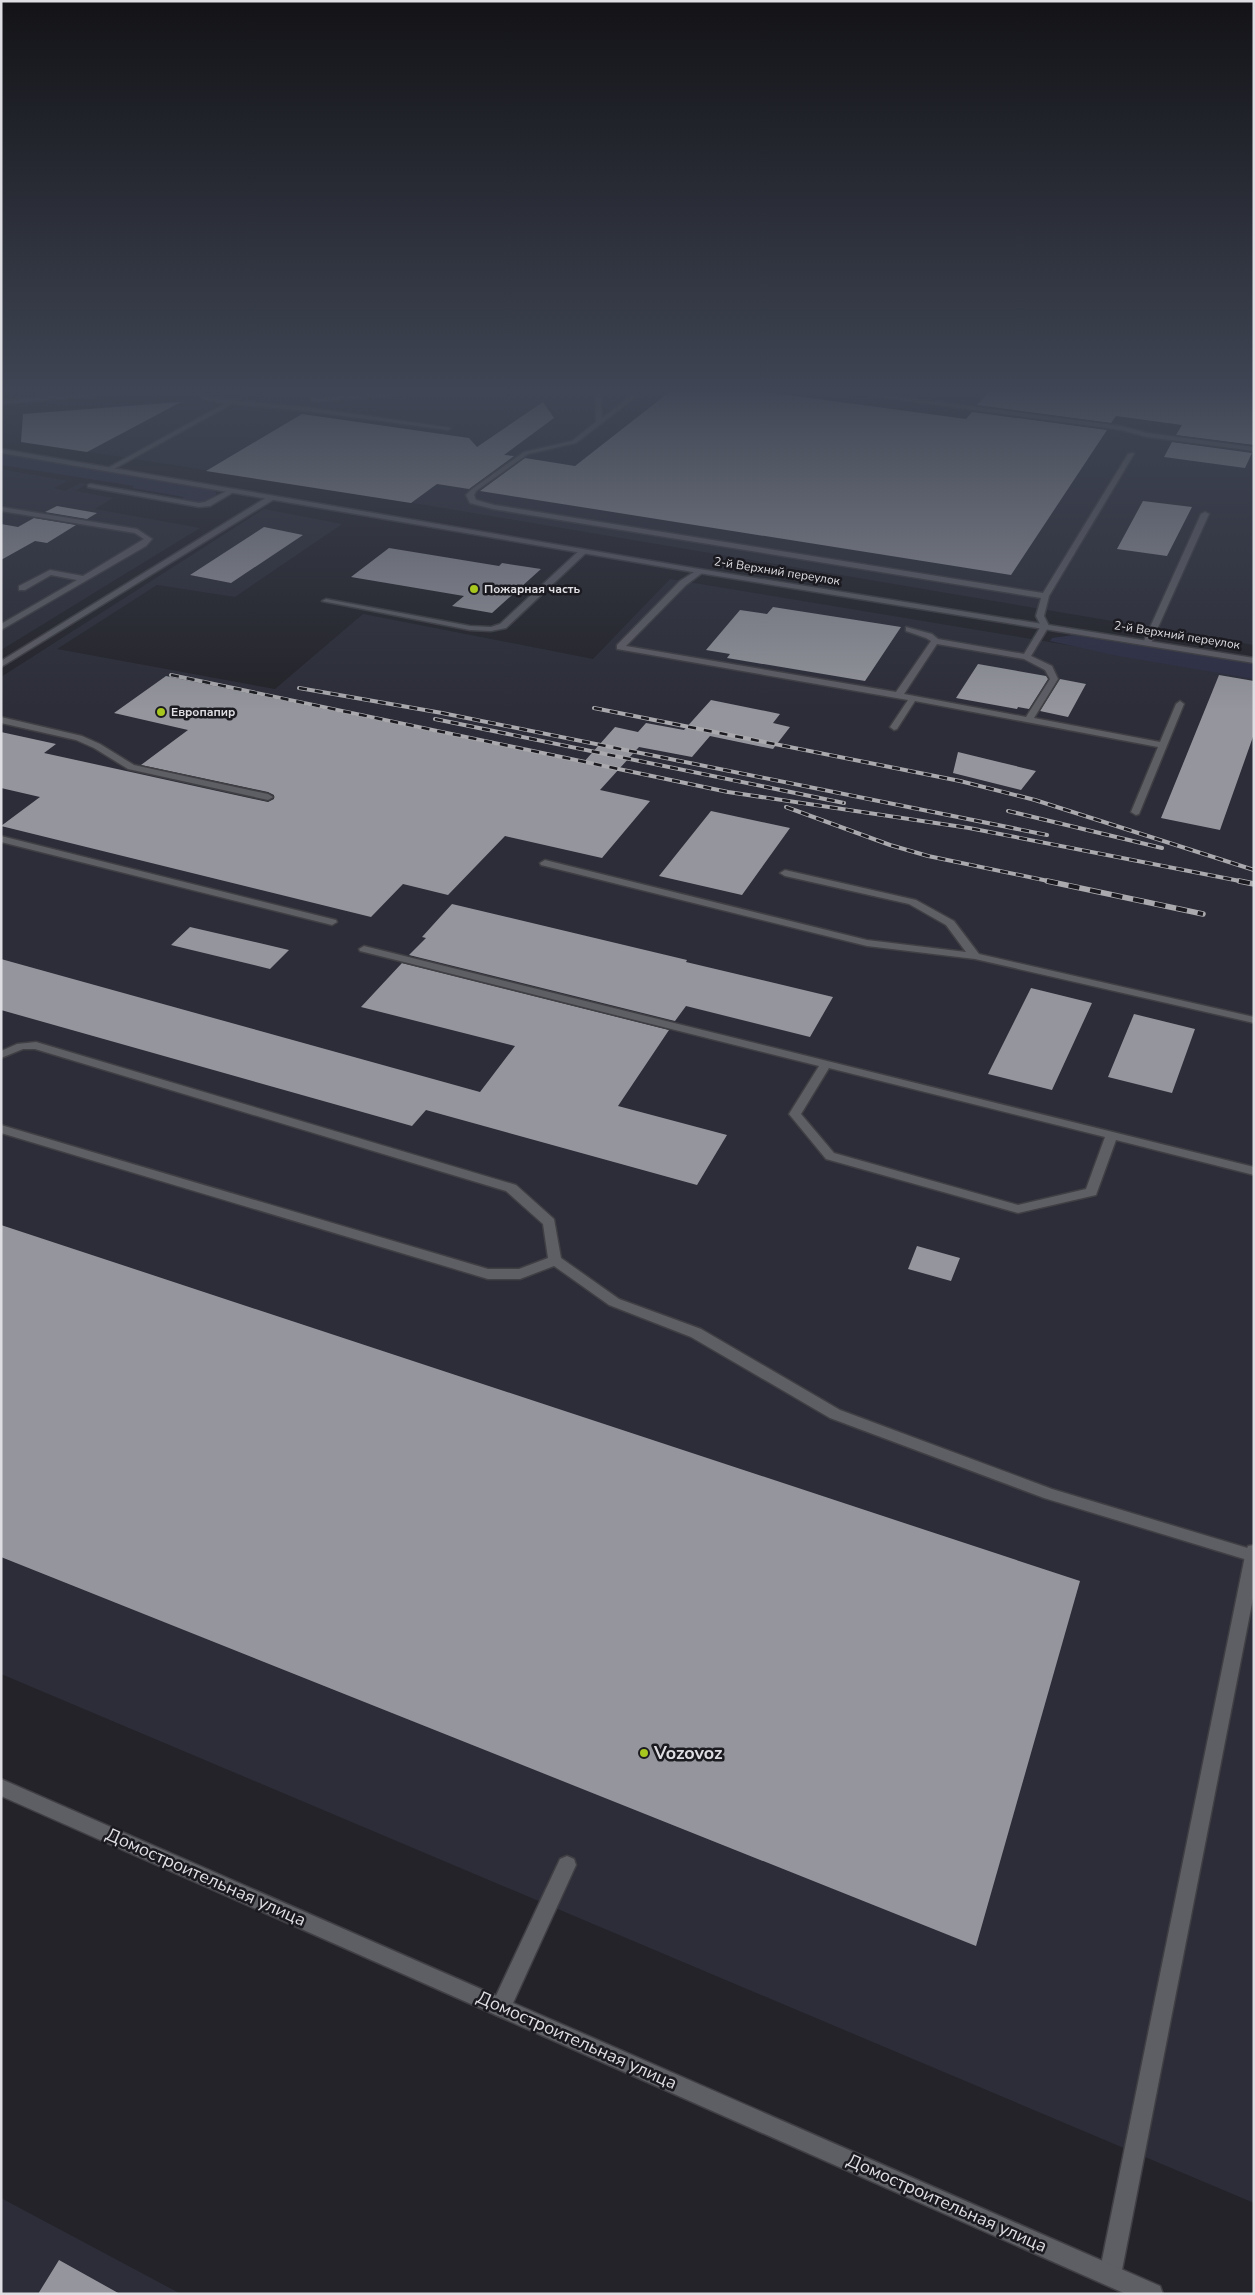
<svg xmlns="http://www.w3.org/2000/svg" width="1255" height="2295" font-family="'Nunito Sans',sans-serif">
  <rect width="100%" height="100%" fill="#232329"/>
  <!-- built -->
  <path fill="#2c2d38" d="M 287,390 L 1254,390 L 1254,645 L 438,507 L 21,441 L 23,414 L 205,398 L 237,396 L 261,399 L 273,391 Z
    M 1,469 L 68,481 L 54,488 L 65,491 L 80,483 L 87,484 L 75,491 L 113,498 L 95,509 L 200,528 L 1,650 Z
    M 264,509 L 342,524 L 235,597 L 157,585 L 57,649 L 275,689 L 363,614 L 593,659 L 670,579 L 1254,676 L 1254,2203 L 1,1674 L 1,677 Z
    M 1,2198 L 181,2294 L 1,2294 Z"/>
  <!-- green -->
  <path fill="#2e2f45" d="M 1,454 L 210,488 L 216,492 L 216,495 L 203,503 L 180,500 L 184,497 L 132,488 L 134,486 L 1,465 Z
    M 1073,635 L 1254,664 L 1254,679 L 1118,656 L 1050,641 L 1052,638 Z"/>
  <!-- building -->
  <path fill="#95969d" d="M 672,390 L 750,390 L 966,419 L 972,412 L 1107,430 L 1011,575 L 480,491 L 525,458 L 575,466 Z
    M 990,390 L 1254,390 L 1254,445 L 1176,435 L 1182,425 L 1116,416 L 1111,423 L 977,405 Z
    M 181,402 L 87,452 L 21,442 L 23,414 Z
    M 543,402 L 554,418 L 504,455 L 514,456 L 469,489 L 437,484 L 411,503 L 206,471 L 302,414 L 469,438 L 477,447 Z
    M 1172,442 L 1252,453 L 1245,468 L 1164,457 Z
    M 1143,501 L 1192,507 L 1167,556 L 1117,549 Z
    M 57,506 L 97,513 L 87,519 L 45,512 Z
    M 34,518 L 76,525 L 47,543 L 35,541 L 1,560 L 1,524 L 18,527 Z
    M 264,527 L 303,535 L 231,583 L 190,575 Z
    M 389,548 L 499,566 L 502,563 L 541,569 L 492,613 L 452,606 L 464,596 L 351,577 Z
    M 773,607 L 901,627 L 865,681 L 727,658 L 730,654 L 706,650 L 740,610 L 767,614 Z
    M 978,664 L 1046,676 L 1048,679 L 1029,709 L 1018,707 L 1017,709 L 956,698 Z
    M 1219,675 L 1254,681 L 1254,734 L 1220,830 L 1161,818 Z
    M 166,676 L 583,763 L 615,727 L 638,732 L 646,723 L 684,730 L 711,700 L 780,714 L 773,723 L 790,727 L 773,749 L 710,736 L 692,757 L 639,747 L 600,790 L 650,801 L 602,858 L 505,836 L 448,895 L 403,884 L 371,917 L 1,826 L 40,797 L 1,788 L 1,732 L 56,744 L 44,753 L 268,802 L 274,799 L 274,795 L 268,792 L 141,765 L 188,730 L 114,713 Z
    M 1060,679 L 1086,684 L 1068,717 L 1040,711 Z
    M 958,752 L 1036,771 L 1021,790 L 953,773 Z
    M 711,811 L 790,828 L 742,895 L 659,876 Z
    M 452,904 L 687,960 L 686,962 L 833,997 L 810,1037 L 686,1006 L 675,1021 L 409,955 L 426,938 L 422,937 Z
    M 190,927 L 289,950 L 270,969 L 171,945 Z
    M 1,959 L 480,1092 L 515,1046 L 361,1007 L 402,963 L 669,1030 L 618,1106 L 727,1135 L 697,1185 L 426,1110 L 412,1126 L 1,1010 Z
    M 1031,988 L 1092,1003 L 1052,1090 L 988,1074 Z
    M 1134,1014 L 1195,1029 L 1172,1093 L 1108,1077 Z
    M 1,1225 L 1080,1581 L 976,1946 L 1,1557 Z
    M 917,1246 L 960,1258 L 951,1281 L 908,1269 Z
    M 59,2260 L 120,2294 L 38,2294 Z"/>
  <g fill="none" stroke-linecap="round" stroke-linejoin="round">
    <defs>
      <path id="lane" d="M 195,390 L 201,390 L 207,397 L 215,399 L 306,407 L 451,428 L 448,430 L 306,411 L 232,404 L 112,470 L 108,470 L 108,468 L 224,404 L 203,399 Z
        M 307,390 L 313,390 L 316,398 L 408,390 L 404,395 L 314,402 L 311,400 Z
        M 595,390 L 601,390 L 602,418 L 631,396 L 636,397 L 576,443 L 528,454 L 476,491 L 474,495 L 476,500 L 494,505 L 1043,593 L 1128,454 L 1133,453 L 1134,454 L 1049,596 L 1044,616 L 1049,626 L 1031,656 L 1052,666 L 1058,679 L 1034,718 L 1160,742 L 1176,704 L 1180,701 L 1184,704 L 1139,814 L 1136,815 L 1131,812 L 1158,747 L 915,701 L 897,729 L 894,730 L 890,727 L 908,700 L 617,649 L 617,645 L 680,581 L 699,569 L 703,571 L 702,573 L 686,585 L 626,646 L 896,692 L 931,641 L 926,638 L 906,631 L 906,627 L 932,634 L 938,639 L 1024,654 L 1041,626 L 1036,616 L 1041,598 L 493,509 L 470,503 L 466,495 L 472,489 L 524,452 L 572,441 L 596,422 ZM 937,644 L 1024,659 L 1045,670 L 1050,679 L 1026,717 L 904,694 Z
        M 828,390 L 846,390 L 1121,426 L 1147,433 L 1254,447 L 1254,451 L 1147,437 L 1121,430 Z
        M 90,484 L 199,503 L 205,502 L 231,489 L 237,490 L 210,506 L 199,507 L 88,487 L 88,485 Z
        M 269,496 L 276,498 L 1,667 L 1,661 Z
        M 1,507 L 137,529 L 152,539 L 146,546 L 1,630 L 1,624 L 77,580 L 51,575 L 25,590 L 19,590 L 19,586 L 50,570 L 83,576 L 144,539 L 135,533 L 1,511 Z
        M 1205,512 L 1209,514 L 1151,643 L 1144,645 L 1143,643 L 1201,514 Z
        M 581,549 L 588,551 L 506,628 L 491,631 L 470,630 L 322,601 L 326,599 L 470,626 L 491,627 L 500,624 Z
        M 1,717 L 82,736 L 100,744 L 134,765 L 268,794 L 273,797 L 268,800 L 128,769 L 94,748 L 76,740 L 1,723 Z
        M 1,836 L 336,920 L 337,922 L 332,925 L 1,842 Z
        M 545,860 L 867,940 L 966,952 L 946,925 L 909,904 L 785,876 L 780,873 L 785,870 L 916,900 L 954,921 L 979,954 L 1254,1017 L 1254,1023 L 975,959 L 867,946 L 541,865 L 540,863 Z
        M 364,946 L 1254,1167 L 1254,1175 L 1116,1140 L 1096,1195 L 1018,1213 L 826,1159 L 789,1114 L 819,1066 L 360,951 L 359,949 ZM 829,1068 L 1105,1137 L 1086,1189 L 1018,1205 L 834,1153 L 801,1114 Z
        M 36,1042 L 516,1185 L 554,1219 L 561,1258 L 619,1299 L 701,1329 L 840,1410 L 1052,1489 L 1254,1550 L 1254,1562 L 1044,1498 L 830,1418 L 691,1337 L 609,1305 L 554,1266 L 520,1279 L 488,1279 L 1,1133 L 1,1125 L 488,1269 L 519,1269 L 548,1258 L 543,1224 L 506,1191 L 35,1049 L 23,1049 L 1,1058 L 1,1051 L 17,1044 Z
        M 567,1856 L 574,1859 L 576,1865 L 508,2014 L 501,2017 L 494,2014 L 491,2007 L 494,2000 L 560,1859 Z"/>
      <path id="street" d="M 1,449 L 699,569 L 1254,658 L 1254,663 L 699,573 L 1,453 Z
        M 1254,1545 L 1254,1593 L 1121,2275 L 1118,2283 L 1110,2286 L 1102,2283 L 1099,2275 L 1246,1551 L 1248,1546 Z"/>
      <path id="secondary" d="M 134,390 L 164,390 L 1,404 L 1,400 Z
        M 1,1779 L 1160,2286 L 1163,2294 L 1126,2294 L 1,1796 Z"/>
    </defs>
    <!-- lane casing -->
    <use href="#lane" stroke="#3f3f44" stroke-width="3"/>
    <!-- street casing -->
    <use href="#street" stroke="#3f3f44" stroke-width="3"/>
    <!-- secondary casing -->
    <use href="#secondary" stroke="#3f3f44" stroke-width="3"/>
    <!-- lane -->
    <use href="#lane" fill="#5e5e65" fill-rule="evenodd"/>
    <!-- street -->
    <use href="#street" fill="#5e5e65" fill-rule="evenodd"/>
    <!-- secondary -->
    <use href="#secondary" fill="#5e5e65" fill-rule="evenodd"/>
    <defs>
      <path id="rail-far1" d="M 171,675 L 728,792 L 969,828 L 1245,882
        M 299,688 L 442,713 L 1047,835
        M 594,708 L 960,781 L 1035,800 L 1254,870
        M 435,719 L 844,803
        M 786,807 L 890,845 L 928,856 L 1053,882
        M 1008,811 L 1162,848"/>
      <path id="rail" d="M 1047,881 L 1203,914
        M 1239,881 L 1254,884"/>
    </defs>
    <!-- rail-far1 casing -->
    <use href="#rail-far1" stroke="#aaaaae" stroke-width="4"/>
    <!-- rail casing -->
    <use href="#rail" stroke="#aaaaae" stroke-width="5.5"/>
    <!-- rail-far1 -->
    <use href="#rail-far1" stroke="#1a1a20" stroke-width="2.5" stroke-dasharray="8" stroke-linecap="butt"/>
    <!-- rail -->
    <use href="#rail" stroke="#1a1a20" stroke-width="4" stroke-dasharray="11" stroke-linecap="butt"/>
  </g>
  <!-- sky -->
  <linearGradient id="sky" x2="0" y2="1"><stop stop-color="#131317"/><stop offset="0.55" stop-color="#3f4554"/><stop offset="1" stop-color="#3f4554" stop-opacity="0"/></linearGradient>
  <rect width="1255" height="711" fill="url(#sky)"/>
  <!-- markers -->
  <g fill="#a7c71e" stroke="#1a1a20" stroke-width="2">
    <circle cx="474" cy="589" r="5"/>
    <circle cx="161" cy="712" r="5"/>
    <circle cx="644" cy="1753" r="5"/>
  </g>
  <g text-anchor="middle" stroke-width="5" stroke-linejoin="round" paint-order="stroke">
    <!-- far-street labels -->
    <g font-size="12" fill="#dfdfe3" stroke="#1a1a20">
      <text transform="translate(777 571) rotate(9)" y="4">2-й Верхний переулок</text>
      <text transform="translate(1177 635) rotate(9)" y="4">2-й Верхний переулок</text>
    </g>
    <!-- far-poi labels -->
    <g font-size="12" font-weight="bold" fill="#dfdfe3" stroke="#1a1a20" text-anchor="start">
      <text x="484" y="593">Пожарная часть</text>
      <text x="171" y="716">Европапир</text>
    </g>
    <!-- near-poi labels -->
    <g font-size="18" font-weight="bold" fill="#dfdfe3" stroke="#1a1a20" text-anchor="start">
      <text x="654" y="1759">Vozovoz</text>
    </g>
    <!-- near-street labels -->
    <g font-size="18" fill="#dfdfe3" stroke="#1a1a20">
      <text transform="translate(206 1877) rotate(24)" y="6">Домостроительная улица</text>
      <text transform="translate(577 2040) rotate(24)" y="6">Домостроительная улица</text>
      <text transform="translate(947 2203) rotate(24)" y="6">Домостроительная улица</text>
    </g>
  </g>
  <!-- border -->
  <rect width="1255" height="2295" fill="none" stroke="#dfdfe3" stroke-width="5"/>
</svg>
